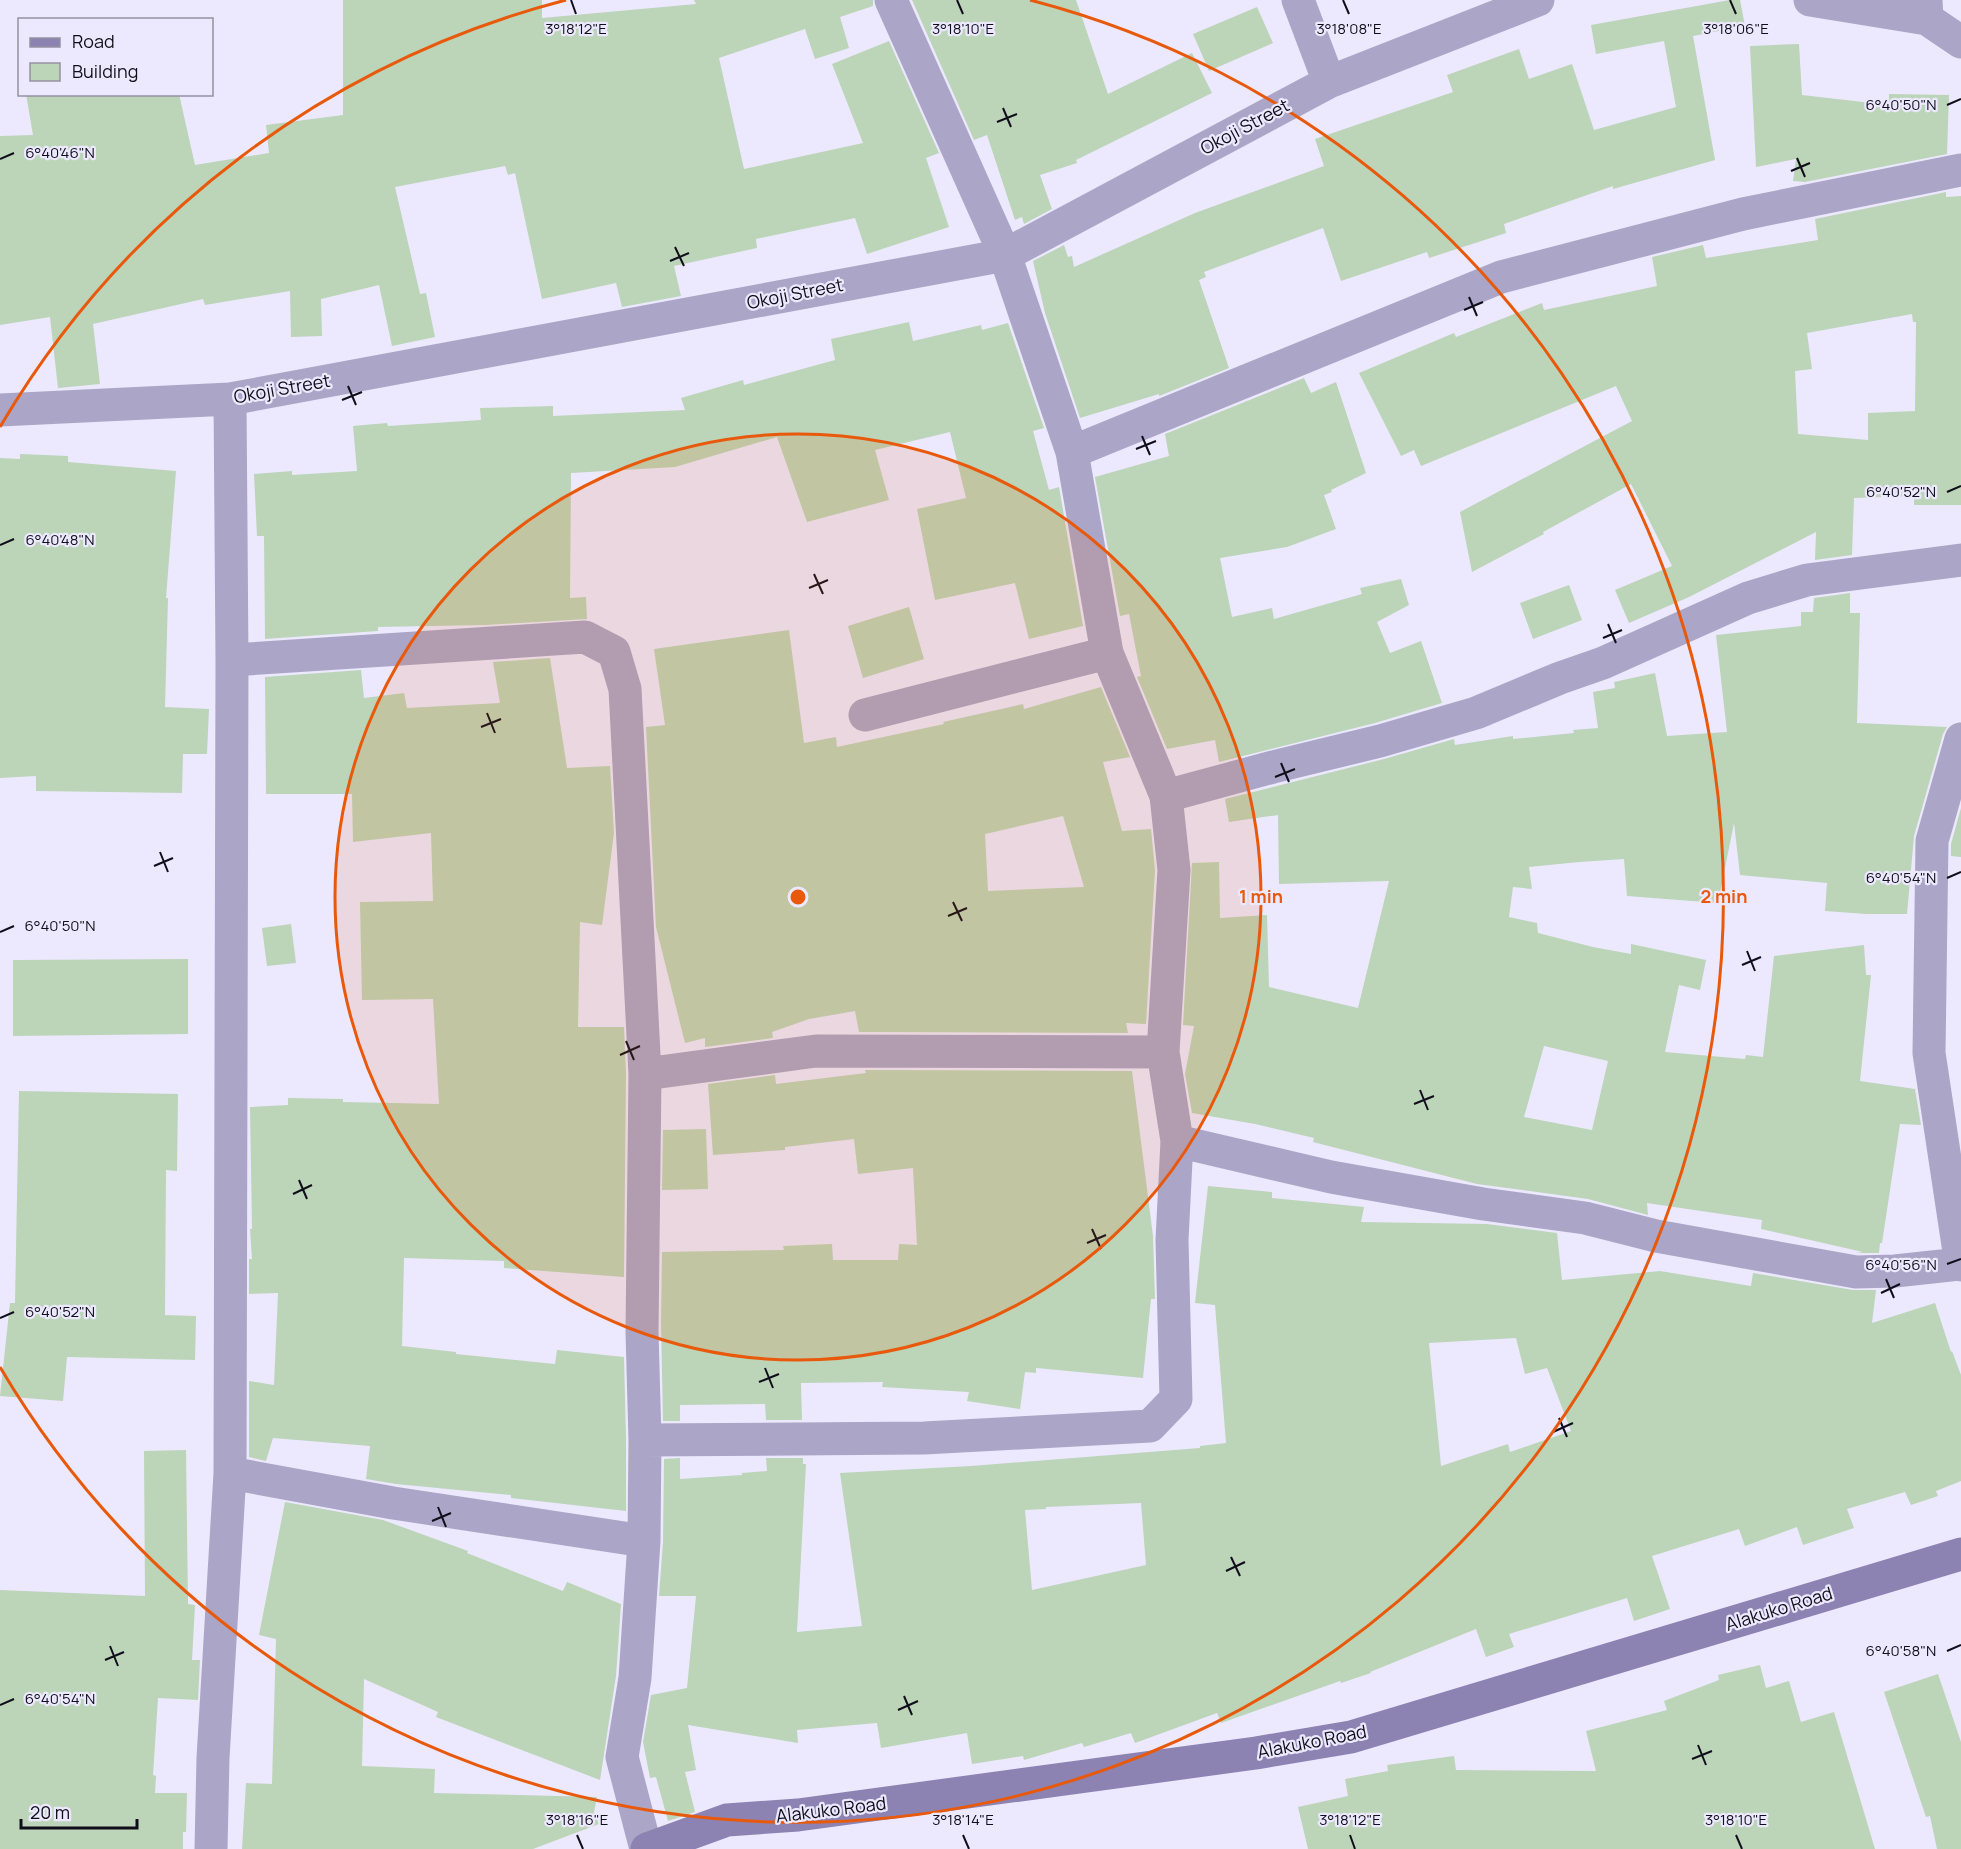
<svg xmlns="http://www.w3.org/2000/svg" width="1961" height="1849" font-family="Manrope,sans-serif">
  <rect width="100%" height="100%" fill="#ece9fe"/>
  <!-- building -->
  <path fill="#bcd4b8" fill-rule="evenodd" d="M 343,0 L 542,0 L 542,18 L 696,4 L 694,0 L 873,0 L 873,6 L 840,17 L 849,48 L 815,59 L 805,29 L 719,58 L 744,169 L 863,143 L 832,64 L 889,41 L 939,153 L 926,158 L 949,227 L 867,254 L 855,218 L 756,239 L 757,248 L 674,266 L 681,296 L 622,307 L 616,283 L 542,299 L 515,173 L 508,175 L 505,166 L 395,187 L 420,294 L 426,293 L 435,337 L 392,346 L 379,285 L 321,299 L 322,336 L 291,337 L 290,291 L 205,305 L 203,299 L 93,324 L 100,384 L 58,388 L 50,317 L 0,325 L 0,136 L 33,135 L 26,94 L 179,94 L 195,165 L 269,153 L 266,125 L 343,115 Z
    M 912,0 L 1076,0 L 1108,94 L 1192,53 L 1212,93 L 1076,160 L 1077,163 L 1040,175 L 1052,209 L 1024,224 L 1022,217 L 1015,220 L 987,135 L 974,140 Z
    M 1730,0 L 1740,0 L 1745,26 L 1693,36 L 1715,160 L 1613,189 L 1613,186 L 1504,224 L 1506,233 L 1429,258 L 1427,252 L 1341,281 L 1323,228 L 1204,272 L 1206,277 L 1199,280 L 1229,368 L 1159,396 L 1159,394 L 1080,418 L 1045,313 L 1033,261 L 1064,245 L 1068,257 L 1072,256 L 1074,267 L 1195,213 L 1324,166 L 1315,139 L 1453,92 L 1447,75 L 1519,49 L 1529,79 L 1572,64 L 1594,130 L 1676,107 L 1664,41 L 1596,54 L 1591,25 Z
    M 1257,7 L 1273,43 L 1209,71 L 1193,34 Z
    M 1799,44 L 1802,95 L 1889,105 L 1889,94 L 1949,95 L 1947,154 L 1805,182 L 1793,181 L 1796,159 L 1756,167 L 1750,46 Z
    M 1946,192 L 1946,197 L 1961,196 L 1961,505 L 1914,505 L 1914,496 L 1854,498 L 1852,555 L 1815,560 L 1816,532 L 1689,597 L 1629,623 L 1615,590 L 1672,566 L 1631,484 L 1543,532 L 1544,534 L 1472,572 L 1460,512 L 1632,421 L 1616,386 L 1421,466 L 1414,450 L 1401,456 L 1359,373 L 1454,333 L 1456,337 L 1542,303 L 1544,310 L 1657,286 L 1652,257 L 1703,245 L 1706,258 L 1818,240 L 1815,219 ZM 1912,314 L 1913,322 L 1916,322 L 1915,411 L 1868,413 L 1868,440 L 1798,434 L 1795,371 L 1812,369 L 1807,333 Z
    M 909,322 L 913,341 L 981,325 L 982,330 L 1008,323 L 1044,428 L 1033,431 L 1049,490 L 1059,487 L 1083,626 L 1029,639 L 1015,583 L 935,600 L 917,509 L 966,498 L 950,432 L 875,450 L 889,500 L 807,522 L 777,437 L 675,467 L 571,473 L 570,598 L 586,597 L 587,619 L 486,625 L 378,627 L 378,631 L 265,639 L 264,536 L 257,536 L 254,474 L 292,471 L 292,475 L 357,471 L 353,426 L 387,423 L 388,426 L 481,420 L 480,408 L 553,406 L 553,416 L 685,410 L 681,398 L 743,380 L 744,385 L 835,360 L 831,339 Z
    M 1304,378 L 1311,393 L 1336,382 L 1366,473 L 1331,490 L 1332,492 L 1324,495 L 1336,529 L 1287,547 L 1220,558 L 1232,617 L 1272,608 L 1274,619 L 1362,594 L 1360,588 L 1401,579 L 1409,605 L 1377,622 L 1390,653 L 1421,641 L 1442,703 L 1375,723 L 1219,762 L 1215,740 L 1167,749 L 1137,677 L 1141,676 L 1129,614 L 1120,616 L 1095,477 L 1169,456 L 1165,434 Z
    M 20,454 L 68,456 L 68,462 L 176,471 L 166,598 L 168,598 L 165,707 L 209,709 L 207,754 L 183,754 L 182,793 L 36,791 L 36,776 L 0,778 L 0,458 L 20,459 Z
    M 1569,585 L 1582,620 L 1533,639 L 1520,603 Z
    M 1850,593 L 1850,613 L 1860,613 L 1857,723 L 1947,727 L 1943,734 L 1914,836 L 1907,914 L 1866,914 L 1825,911 L 1827,883 L 1740,875 L 1734,823 L 1718,903 L 1627,896 L 1624,859 L 1579,862 L 1529,867 L 1532,889 L 1513,887 L 1509,917 L 1537,923 L 1538,933 L 1593,947 L 1631,954 L 1631,944 L 1706,960 L 1700,990 L 1679,985 L 1665,1052 L 1745,1059 L 1746,1055 L 1763,1057 L 1774,956 L 1864,945 L 1866,975 L 1871,975 L 1860,1081 L 1915,1089 L 1921,1125 L 1900,1124 L 1882,1243 L 1880,1243 L 1879,1253 L 1856,1253 L 1863,1252 L 1761,1229 L 1762,1220 L 1647,1203 L 1648,1215 L 1588,1199 L 1477,1184 L 1313,1142 L 1314,1138 L 1255,1124 L 1192,1113 L 1185,1074 L 1194,1026 L 1183,1025 L 1192,863 L 1219,862 L 1220,918 L 1267,915 L 1269,987 L 1358,1008 L 1389,881 L 1279,884 L 1278,815 L 1229,822 L 1225,799 L 1384,759 L 1454,739 L 1455,745 L 1513,736 L 1513,739 L 1574,733 L 1573,730 L 1598,728 L 1593,692 L 1615,688 L 1614,682 L 1655,673 L 1667,736 L 1727,732 L 1716,635 L 1801,626 L 1801,612 L 1813,612 L 1814,598 ZM 1544,1046 L 1608,1061 L 1592,1130 L 1524,1117 Z
    M 909,607 L 924,659 L 863,678 L 848,626 Z
    M 789,630 L 804,743 L 836,737 L 837,747 L 944,724 L 943,722 L 1023,704 L 1024,709 L 1101,687 L 1130,757 L 1103,762 L 1122,831 L 1151,829 L 1155,870 L 1146,1024 L 1126,1023 L 1128,1033 L 859,1032 L 855,1011 L 809,1019 L 772,1032 L 773,1038 L 705,1047 L 705,1038 L 685,1043 L 656,927 L 646,727 L 665,725 L 654,649 ZM 1063,816 L 1084,887 L 988,891 L 985,834 Z
    M 550,658 L 567,768 L 610,766 L 614,833 L 602,925 L 580,922 L 578,1027 L 624,1027 L 626,1074 L 624,1277 L 504,1268 L 504,1261 L 404,1258 L 402,1346 L 456,1352 L 456,1354 L 555,1364 L 557,1350 L 624,1357 L 626,1440 L 626,1511 L 511,1498 L 511,1495 L 396,1484 L 366,1479 L 370,1446 L 273,1438 L 266,1461 L 249,1457 L 249,1381 L 274,1385 L 278,1293 L 249,1294 L 249,1259 L 252,1259 L 250,1229 L 252,1229 L 250,1107 L 288,1105 L 288,1098 L 343,1099 L 343,1102 L 439,1104 L 433,999 L 362,1000 L 360,902 L 433,901 L 431,833 L 353,842 L 352,794 L 266,794 L 265,677 L 361,670 L 364,698 L 404,693 L 407,708 L 500,703 L 493,662 Z
    M 1961,808 L 1961,857 L 1951,856 L 1951,844 Z
    M 291,924 L 296,963 L 267,966 L 262,928 Z
    M 188,959 L 188,1034 L 13,1036 L 13,960 Z
    M 865,1070 L 1132,1071 L 1153,1236 L 1155,1299 L 1151,1299 L 1143,1378 L 1036,1368 L 1036,1373 L 1025,1372 L 1020,1409 L 967,1401 L 969,1392 L 882,1387 L 883,1382 L 801,1383 L 802,1420 L 766,1420 L 765,1404 L 680,1405 L 680,1421 L 663,1421 L 661,1324 L 662,1252 L 784,1250 L 783,1246 L 832,1244 L 833,1260 L 898,1260 L 899,1244 L 917,1245 L 913,1168 L 858,1174 L 854,1139 L 785,1147 L 785,1150 L 713,1155 L 708,1084 L 775,1075 L 776,1084 L 866,1073 Z
    M 19,1091 L 178,1094 L 177,1171 L 166,1170 L 165,1315 L 196,1316 L 195,1360 L 67,1357 L 63,1401 L 0,1396 L 10,1303 L 15,1303 Z
    M 706,1129 L 708,1189 L 662,1190 L 663,1130 Z
    M 1208,1186 L 1272,1192 L 1272,1198 L 1364,1207 L 1361,1222 L 1487,1224 L 1557,1233 L 1562,1280 L 1660,1271 L 1751,1286 L 1753,1273 L 1853,1290 L 1876,1290 L 1872,1323 L 1935,1303 L 1951,1352 L 1952,1351 L 1961,1375 L 1961,1481 L 1936,1491 L 1938,1496 L 1911,1505 L 1905,1492 L 1847,1509 L 1854,1528 L 1803,1545 L 1797,1527 L 1745,1546 L 1739,1529 L 1652,1556 L 1670,1609 L 1634,1621 L 1627,1598 L 1509,1634 L 1514,1647 L 1486,1657 L 1476,1629 L 1370,1672 L 1371,1673 L 1341,1683 L 1340,1681 L 1221,1723 L 1217,1713 L 1135,1743 L 1131,1733 L 1084,1747 L 1082,1743 L 1024,1760 L 1023,1756 L 972,1764 L 967,1733 L 881,1748 L 877,1723 L 797,1730 L 798,1743 L 688,1725 L 696,1770 L 685,1772 L 695,1812 L 668,1821 L 656,1777 L 650,1778 L 643,1742 L 651,1695 L 687,1688 L 696,1596 L 659,1596 L 663,1542 L 664,1459 L 680,1458 L 680,1479 L 742,1475 L 742,1473 L 767,1471 L 766,1458 L 803,1458 L 803,1464 L 806,1464 L 797,1632 L 862,1626 L 840,1473 L 971,1466 L 1200,1448 L 1200,1446 L 1226,1443 L 1215,1305 L 1195,1303 ZM 1516,1338 L 1525,1374 L 1547,1368 L 1571,1431 L 1510,1452 L 1508,1444 L 1441,1466 L 1429,1343 ZM 1141,1503 L 1146,1565 L 1032,1590 L 1025,1510 L 1046,1509 L 1046,1507 Z
    M 186,1450 L 188,1604 L 195,1605 L 192,1660 L 200,1660 L 198,1700 L 158,1698 L 153,1775 L 156,1776 L 155,1793 L 187,1793 L 186,1832 L 183,1832 L 183,1849 L 0,1849 L 0,1590 L 145,1596 L 144,1451 Z
    M 285,1502 L 383,1520 L 468,1551 L 467,1553 L 563,1591 L 567,1582 L 621,1604 L 616,1676 L 600,1780 L 436,1717 L 438,1712 L 364,1679 L 362,1766 L 435,1769 L 434,1793 L 597,1797 L 594,1812 L 599,1824 L 533,1849 L 242,1849 L 246,1783 L 272,1784 L 276,1639 L 259,1635 Z
    M 1760,1665 L 1766,1688 L 1789,1681 L 1801,1722 L 1834,1712 L 1875,1849 L 1308,1849 L 1298,1807 L 1348,1796 L 1345,1779 L 1388,1771 L 1387,1765 L 1454,1756 L 1456,1770 L 1596,1771 L 1586,1731 L 1667,1710 L 1664,1701 L 1719,1680 L 1718,1675 Z
    M 1938,1674 L 1961,1742 L 1961,1849 L 1937,1849 L 1930,1816 L 1926,1817 L 1884,1692 Z"/>
  <g fill="none" stroke-linecap="round" stroke-linejoin="round">
    <!-- street -->
    <path stroke="#aba6c7" stroke-width="33" d="M 1298,0 L 1329,82
      M 1810,0 L 1927,19
      M 1926,0 L 1927,19 L 1961,42
      M 0,410 L 230,399 L 1005,255 L 1329,82 L 1538,0
      M 1072,452 L 1501,277 L 1743,214 L 1961,170
      M 1107,653 L 1166,796 L 1273,767 L 1380,741 L 1476,713 L 1560,678 L 1603,663 L 1748,598 L 1807,580 L 1961,560
      M 232,660 L 585,637 L 614,652 L 625,689 L 645,1074 L 642,1332 L 645,1440 L 644,1541 L 635,1678 L 622,1757 L 646,1849
      M 865,715 L 1107,653 L 1072,452 L 1005,255 L 891,0
      M 1961,739 L 1932,841 L 1929,1053 L 1961,1265
      M 1166,796 L 1174,870 L 1163,1052 L 1177,1141
      M 645,1074 L 816,1051 L 1163,1052
      M 645,1440 L 924,1438 L 1150,1426 L 1176,1399 L 1172,1240 L 1177,1141 L 1331,1177 L 1483,1204 L 1585,1218 L 1656,1236 L 1856,1272 L 1895,1271 L 1960,1264
      M 230,1473 L 393,1503 L 644,1541
      M 211,1849 L 213,1758 L 230,1473 L 232,660 L 230,399"/>
    <!-- secondary -->
    <path stroke="#8c83b3" stroke-width="33" d="M 647,1849 L 727,1820 L 798,1815 L 1256,1753 L 1351,1737 L 1961,1554"/>
  </g>
  <!-- ticks -->
  <path fill="none" stroke="#100e1a" stroke-width="2" d="M 571,0 L 576,14M 957,0 L 963,14M 1343,0 L 1349,14M 1730,0 L 1736,14M 1947,105 L 1961,99M 1003,108 L 1011,127M 997,122 L 1017,114M 1797,158 L 1805,177M 0,159 L 14,153M 1791,171 L 1810,163M 675,247 L 684,266M 670,261 L 689,253M 1469,297 L 1477,316M 1464,310 L 1483,302M 348,386 L 356,405M 342,400 L 362,392M 1142,436 L 1150,455M 1136,449 L 1156,441M 1947,492 L 1961,486M 0,545 L 14,539M 814,574 L 823,594M 809,588 L 828,580M 1608,624 L 1616,643M 1603,638 L 1622,630M 487,713 L 495,733M 481,727 L 501,719M 1281,763 L 1289,782M 1275,777 L 1295,769M 160,852 L 168,872M 154,866 L 173,858M 1947,878 L 1961,872M 953,902 L 962,921M 948,916 L 967,908M 0,932 L 14,926M 1747,951 L 1755,971M 1742,965 L 1761,957M 626,1041 L 634,1060M 620,1055 L 640,1046M 1420,1090 L 1428,1110M 1414,1104 L 1434,1096M 299,1180 L 307,1199M 293,1194 L 312,1185M 1092,1229 L 1101,1249M 1087,1243 L 1106,1235M 1947,1264 L 1961,1259M 1886,1279 L 1894,1298M 1881,1293 L 1900,1284M 0,1318 L 14,1312M 765,1368 L 773,1388M 759,1382 L 779,1374M 1559,1418 L 1567,1437M 1553,1432 L 1573,1423M 438,1507 L 446,1527M 432,1521 L 451,1513M 1231,1557 L 1240,1576M 1226,1571 L 1245,1562M 110,1646 L 118,1666M 1947,1651 L 1961,1645M 105,1660 L 124,1652M 904,1696 L 912,1715M 0,1705 L 14,1699M 898,1710 L 918,1701M 1698,1745 L 1706,1765M 1692,1759 L 1712,1751M 577,1835 L 583,1849M 963,1835 L 969,1849M 1350,1835 L 1355,1849M 1736,1835 L 1742,1849"/>
  <!-- distance rings -->
  <circle cx="798" cy="897" r="463" fill="#e8590c" fill-opacity=".12"/>
  <g fill="none" stroke="#e8590c" stroke-width="3">
    <circle cx="798" cy="897" r="463"/>
    <path d="M0 427A926 926 0 0 1 566 0M1030 0A926 926 0 1 1 0 1367"/>
  </g>
  <g text-anchor="middle" stroke-width="4.5" stroke-linejoin="round" paint-order="stroke">
    <!-- street labels -->
    <g font-size="18" fill="#100e1a" stroke="#ece9fe">
      <text transform="translate(1245 127) rotate(-28)" y="6">Okoji Street</text>
      <text transform="translate(795 294) rotate(-11)" y="6">Okoji Street</text>
      <text transform="translate(282 389) rotate(-10)" y="6">Okoji Street</text>
      <text transform="translate(1779 1609) rotate(-17)" y="6">Alakuko Road</text>
      <text transform="translate(1312 1742) rotate(-11)" y="6">Alakuko Road</text>
      <text transform="translate(831 1810) rotate(-7)" y="6">Alakuko Road</text>
    </g>
  </g>
  <g font-size="15" text-anchor="middle" fill="#100e1a" stroke="#ece9fe" stroke-width="4.5" stroke-linejoin="round" paint-order="stroke">
    <text x="576" y="34">3°18'12"E</text>
    <text x="963" y="34">3°18'10"E</text>
    <text x="1349" y="34">3°18'08"E</text>
    <text x="1736" y="34">3°18'06"E</text>
    <text x="1901" y="110">6°40'50"N</text>
    <text x="60" y="158">6°40'46"N</text>
    <text x="1901" y="497">6°40'52"N</text>
    <text x="60" y="545">6°40'48"N</text>
    <text x="1901" y="883">6°40'54"N</text>
    <text x="60" y="931">6°40'50"N</text>
    <text x="1901" y="1270">6°40'56"N</text>
    <text x="60" y="1317">6°40'52"N</text>
    <text x="1901" y="1656">6°40'58"N</text>
    <text x="60" y="1704">6°40'54"N</text>
    <text x="577" y="1825">3°18'16"E</text>
    <text x="963" y="1825">3°18'14"E</text>
    <text x="1350" y="1825">3°18'12"E</text>
    <text x="1736" y="1825">3°18'10"E</text>
  </g>
  <circle cx="798" cy="897" r="9" fill="#e8590c" stroke="#ece9fe" stroke-width="3"/>
  <g font-size="18" text-anchor="middle" font-weight="bold" fill="#e8590c" stroke="#ece9fe" stroke-width="4.5" stroke-linejoin="round" paint-order="stroke">
    <text x="1261" y="903">1 min</text>
    <text x="1724" y="903">2 min</text>
  </g>
  <!-- legend -->
  <rect x="18" y="18" width="195" height="78" fill="#ece9fe" stroke="#9491a3" stroke-width="1.5"/>
  <rect x="30" y="38" width="30" height="9" fill="#8c83b3" stroke="#9491a3" stroke-width="1.5"/>
  <text x="72" y="48" font-size="18" fill="#100e1a">Road</text>
  <rect x="30" y="63" width="30" height="18" fill="#bcd4b8" stroke="#9491a3" stroke-width="1.5"/>
  <text x="72" y="78" font-size="18" fill="#100e1a">Building</text>
  <!-- scale -->
  <path d="M21 1819v9h116v-9" fill="none" stroke="#100e1a" stroke-width="3"/>
  <text x="30" y="1819" font-size="18" fill="#100e1a" stroke="#ece9fe" stroke-width="4.5" paint-order="stroke">20 m</text>
</svg>
